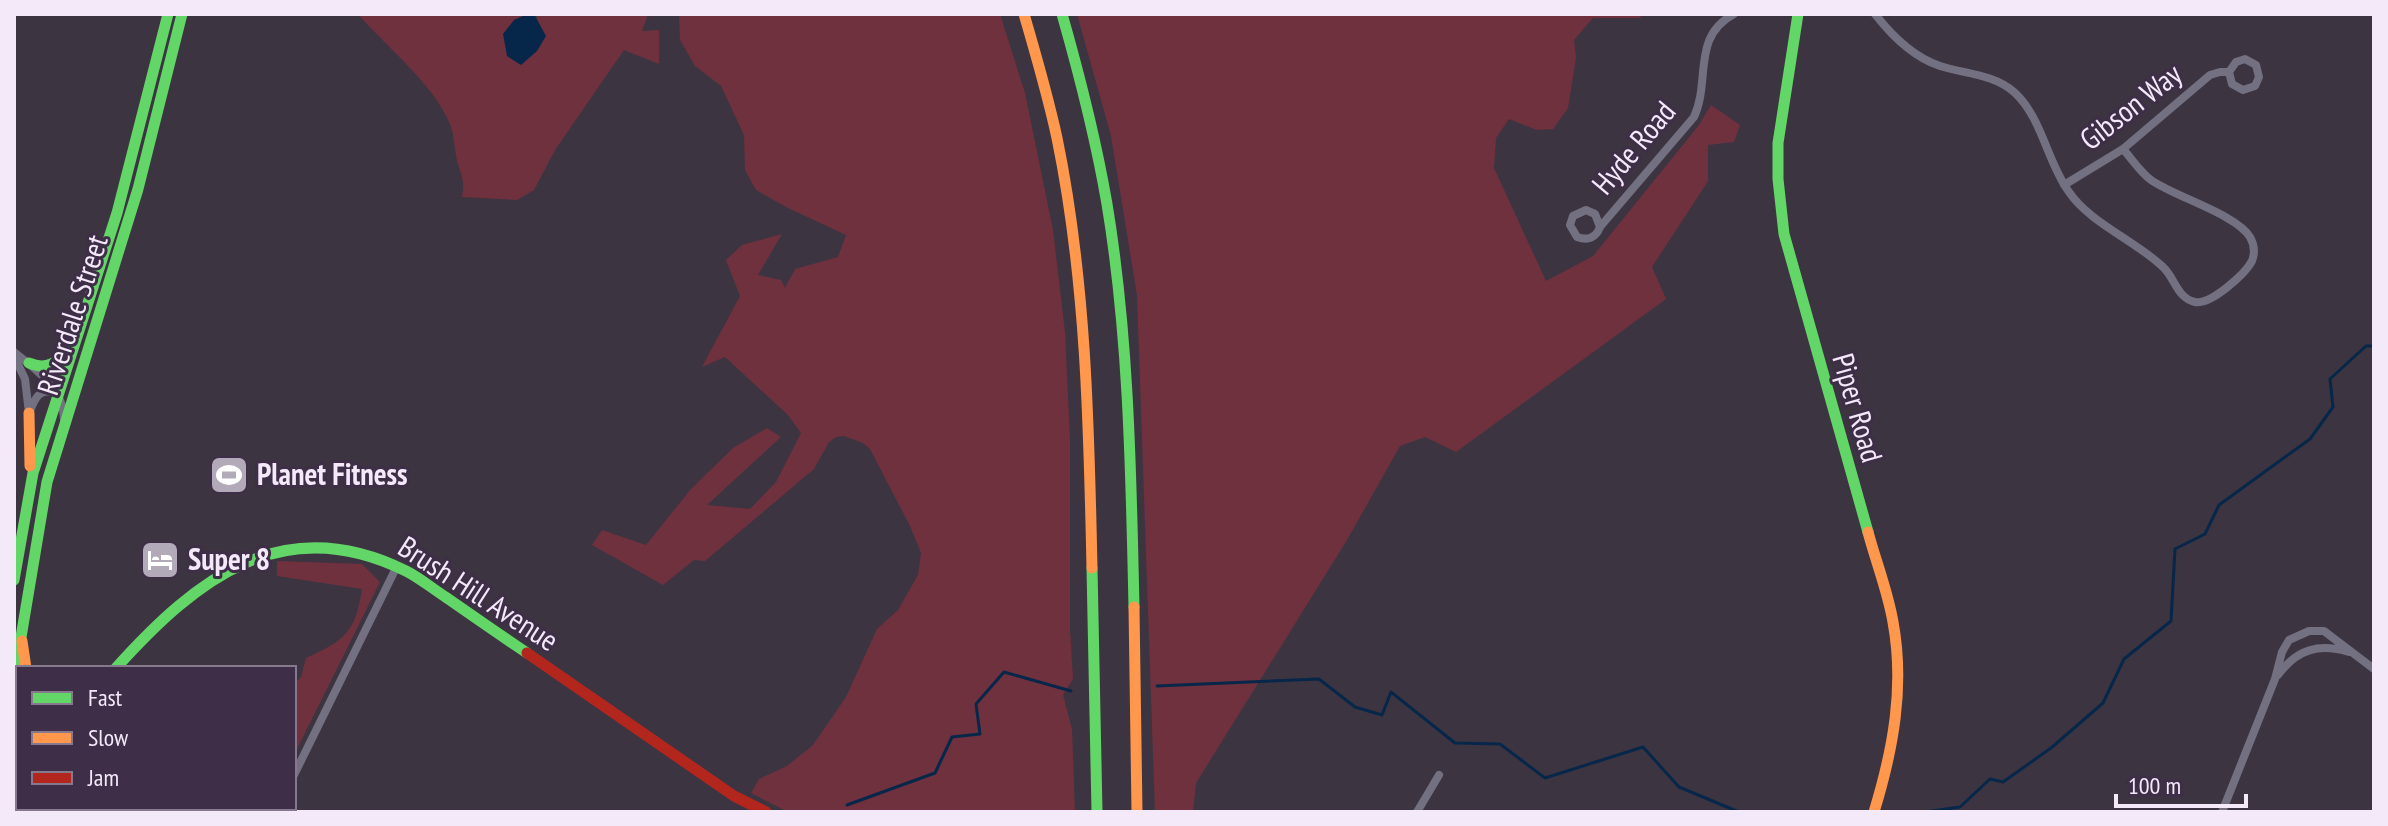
<svg xmlns="http://www.w3.org/2000/svg" width="2388" height="826" font-family="'PT Sans Narrow',sans-serif">
  <rect width="100%" height="100%" fill="#3d3441"/>
  <!-- green -->
  <path fill="#6f313e" d="M 358,14 L 528,14 L 514,20 L 538,18 L 534,14 L 648,14 L 642,31 L 659,30 L 659,64 L 624,50 L 555,150 L 534,190 L 517,200 L 462,197 C 466,177 459,173 456,155 C 454,145 454,134 450,124 C 433,83 387,48 358,14 Z
    M 679,14 L 1000,14 L 1025,93 L 1053,230 L 1065,332 L 1070,439 L 1070,629 L 1073,679 L 1063,695 L 1072,729 L 1075,812 L 788,812 L 751,793 L 759,779 L 787,766 L 813,745 L 846,697 L 877,629 L 898,610 L 918,575 L 921,553 L 910,526 L 870,449 L 863,443 L 844,436 L 836,437 L 829,442 L 814,469 L 705,561 L 694,560 L 663,585 L 592,545 L 602,530 L 646,545 L 691,489 L 733,448 L 767,428 L 781,437 L 707,505 L 750,509 L 776,482 L 801,433 L 788,415 L 725,357 L 702,367 L 740,296 L 726,260 L 742,245 L 782,234 L 758,275 L 781,280 L 785,288 L 795,269 L 838,257 L 846,235 L 788,208 L 756,190 L 745,170 L 744,135 L 721,86 L 695,66 L 680,40 Z
    M 1077,14 L 1642,14 L 1640,18 L 1593,18 L 1574,40 L 1576,58 L 1568,108 L 1553,129 L 1537,130 L 1509,119 L 1496,138 L 1494,168 L 1546,281 L 1593,256 L 1699,125 L 1711,105 L 1740,125 L 1734,142 L 1708,145 L 1708,181 L 1652,267 L 1666,299 L 1456,452 L 1425,437 L 1400,446 L 1347,540 L 1196,783 L 1193,812 L 1155,812 L 1137,295 L 1111,136 Z
    M 277,561 L 362,564 L 380,582 L 294,755 L 294,684 L 301,677 L 306,658 C 345,640 355,633 362,589 L 277,576 Z"/>
  <!-- water -->
  <path fill="#07274a" d="M 528,14 L 534,14 L 546,36 L 537,51 L 521,65 L 507,56 L 503,34 L 514,20 Z"/>
  <g fill="none" stroke-linecap="round" stroke-linejoin="round">
    <!-- stream -->
    <path stroke="#07274a" stroke-width="3" d="M 1157,686 L 1319,679 L 1355,707 L 1382,715 L 1391,692 L 1455,743 L 1500,744 L 1545,778 L 1643,747 L 1679,787 L 1739,812
      M 847,805 L 935,773 L 952,737 L 980,734 L 976,704 L 1004,672 L 1071,691
      M 1925,812 L 1960,807 L 1990,779 L 2003,782 L 2051,748 L 2103,703 L 2124,659 L 2171,621 L 2175,549 L 2205,534 L 2219,505 L 2310,439 L 2333,407 L 2330,379 L 2366,346 L 2374,346"/>
    <!-- street -->
    <path stroke="#737082" stroke-width="8" d="M 1875,14 C 1892,36 1913,57 1940,66 C 1965,74 1994,74 2014,92 C 2042,117 2047,162 2069,192 C 2090,223 2136,241 2163,267 C 2175,278 2177,298 2195,302 C 2211,305 2245,274 2252,261 C 2255,253 2254,244 2250,237 C 2236,214 2175,197 2151,180 C 2140,172 2132,159 2123,149
      M 2064,185 L 2123,149 L 2210,75 L 2220,72 L 2229,72 L 2232,84 L 2243,90 L 2255,86 L 2259,77 L 2256,65 L 2245,59 L 2236,62 L 2229,72
      M 1600,227 L 1595,214 L 1586,210 L 1573,216 L 1570,225 L 1577,237 C 1588,241 1596,238 1600,227 L 1694,117 C 1711,80 1691,37 1734,14
      M 14,352 C 36,369 64,390 64,419
      M 14,356 L 25,379 L 29,413
      M 30,411 C 35,398 40,387 56,393
      M 2278,675 C 2297,649 2319,643 2349,652
      M 294,775 L 397,566
      M 280,812 L 281,808
      M 1417,812 L 1439,775
      M 2222,812 L 2275,679 L 2282,652 L 2289,640 L 2309,631 L 2324,631 L 2374,669"/>
    <!-- fast -->
    <path stroke="#63d668" stroke-width="11" d="M 1062,14 C 1080,77 1096,140 1107,204 C 1129,337 1131,473 1134,607
      M 1798,14 L 1778,143 L 1778,179 L 1784,234 L 1868,532
      M 29,363 C 47,371 58,362 69,348
      M 1092,568 L 1097,812
      M 14,580 L 33,473 L 117,213 L 168,14
      M 116,668 C 197,578 283,510 406,571 C 420,578 433,589 447,598 C 473,616 500,635 527,653
      M 14,679 L 47,482 L 138,189 L 182,14"/>
    <!-- slow -->
    <path stroke="#ff974d" stroke-width="11" d="M 1024,14 C 1036,55 1048,96 1057,138 C 1086,279 1089,424 1092,568
      M 29,413 L 30,466
      M 1868,532 C 1876,562 1888,592 1893,622 C 1905,687 1893,750 1874,812
      M 1134,607 L 1137,812
      M 22,641 L 26,668
      M 14,741 L 18,736"/>
    <!-- jam -->
    <path stroke="#b3261e" stroke-width="11" d="M 527,653 L 734,796 L 766,812"/>
  </g>
  <!-- icons -->
  <defs>
    <symbol id="stadium-square" viewBox="-11 -11 22 22"><rect x="-9" y="-9" width="18" height="18" rx="4" fill="#b3aab9" stroke="#3e2e47"/><path d="M0-5a6.5 5 0 1 0 0 10a6.5 5 0 1 0 0-10ZM-3.5-1.8h7v3.6h-7Z" fill="#fff"/></symbol>
    <symbol id="hotel-square" viewBox="-11 -11 22 22"><rect x="-9" y="-9" width="18" height="18" rx="4" fill="#b3aab9" stroke="#3e2e47"/><path d="M-6-4.5h1.5V1H6V5H4.5V3h-9V5H-6ZM-4 0a1.8 1.8 0 1 1 3.6 0ZM.5 0V-2.5h3Q6-2.5 6 0Z" fill="#fff"/></symbol>
  </defs>
  <g fill-rule="evenodd">
    <use href="#stadium-square" x="207" y="453" width="44" height="44"/>
    <use href="#hotel-square" x="138" y="538" width="44" height="44"/>
  </g>
  <g text-anchor="middle" stroke-width="6" stroke-linejoin="round" paint-order="stroke">
    <!-- street labels -->
    <g font-size="30" fill="#f3e9f9" stroke="#3e2e47">
      <text transform="translate(2131 107) rotate(-38)" y="10">Gibson Way</text>
      <text transform="translate(1634 148) rotate(-50)" y="10">Hyde Road</text>
      <text transform="translate(73 315) rotate(-72)" y="10">Riverdale Street</text>
      <text transform="translate(1857 408) rotate(74)" y="10">Piper Road</text>
      <text transform="translate(478 594) rotate(33)" y="10">Brush Hill Avenue</text>
    </g>
    <!-- poi labels -->
    <g font-size="30" font-weight="bold" fill="#f3e9f9" stroke="#3e2e47" text-anchor="start">
      <text x="257" y="485">Planet Fitness</text>
      <text x="188" y="570">Super 8</text>
    </g>
  </g>
  <!-- border -->
  <rect width="2388" height="826" fill="none" stroke="#f3e9f9" stroke-width="32"/>
  <!-- legend -->
  <rect x="16" y="666" width="280" height="144" fill="#3e2e47" stroke="#86798e" stroke-width="2"/>
  <rect x="32" y="692" width="40" height="12" fill="#63d668" stroke="#86798e" stroke-width="2"/>
  <text x="88" y="706" font-size="24" fill="#f3e9f9">Fast</text>
  <rect x="32" y="732" width="40" height="12" fill="#ff974d" stroke="#86798e" stroke-width="2"/>
  <text x="88" y="746" font-size="24" fill="#f3e9f9">Slow</text>
  <rect x="32" y="772" width="40" height="12" fill="#b3261e" stroke="#86798e" stroke-width="2"/>
  <text x="88" y="786" font-size="24" fill="#f3e9f9">Jam</text>
  <!-- scale -->
  <path d="M2116 794v12h130v-12" fill="none" stroke="#f3e9f9" stroke-width="4"/>
  <text x="2128" y="794" font-size="24" fill="#f3e9f9" stroke="#3e2e47" stroke-width="6" paint-order="stroke">100 m</text>
</svg>
